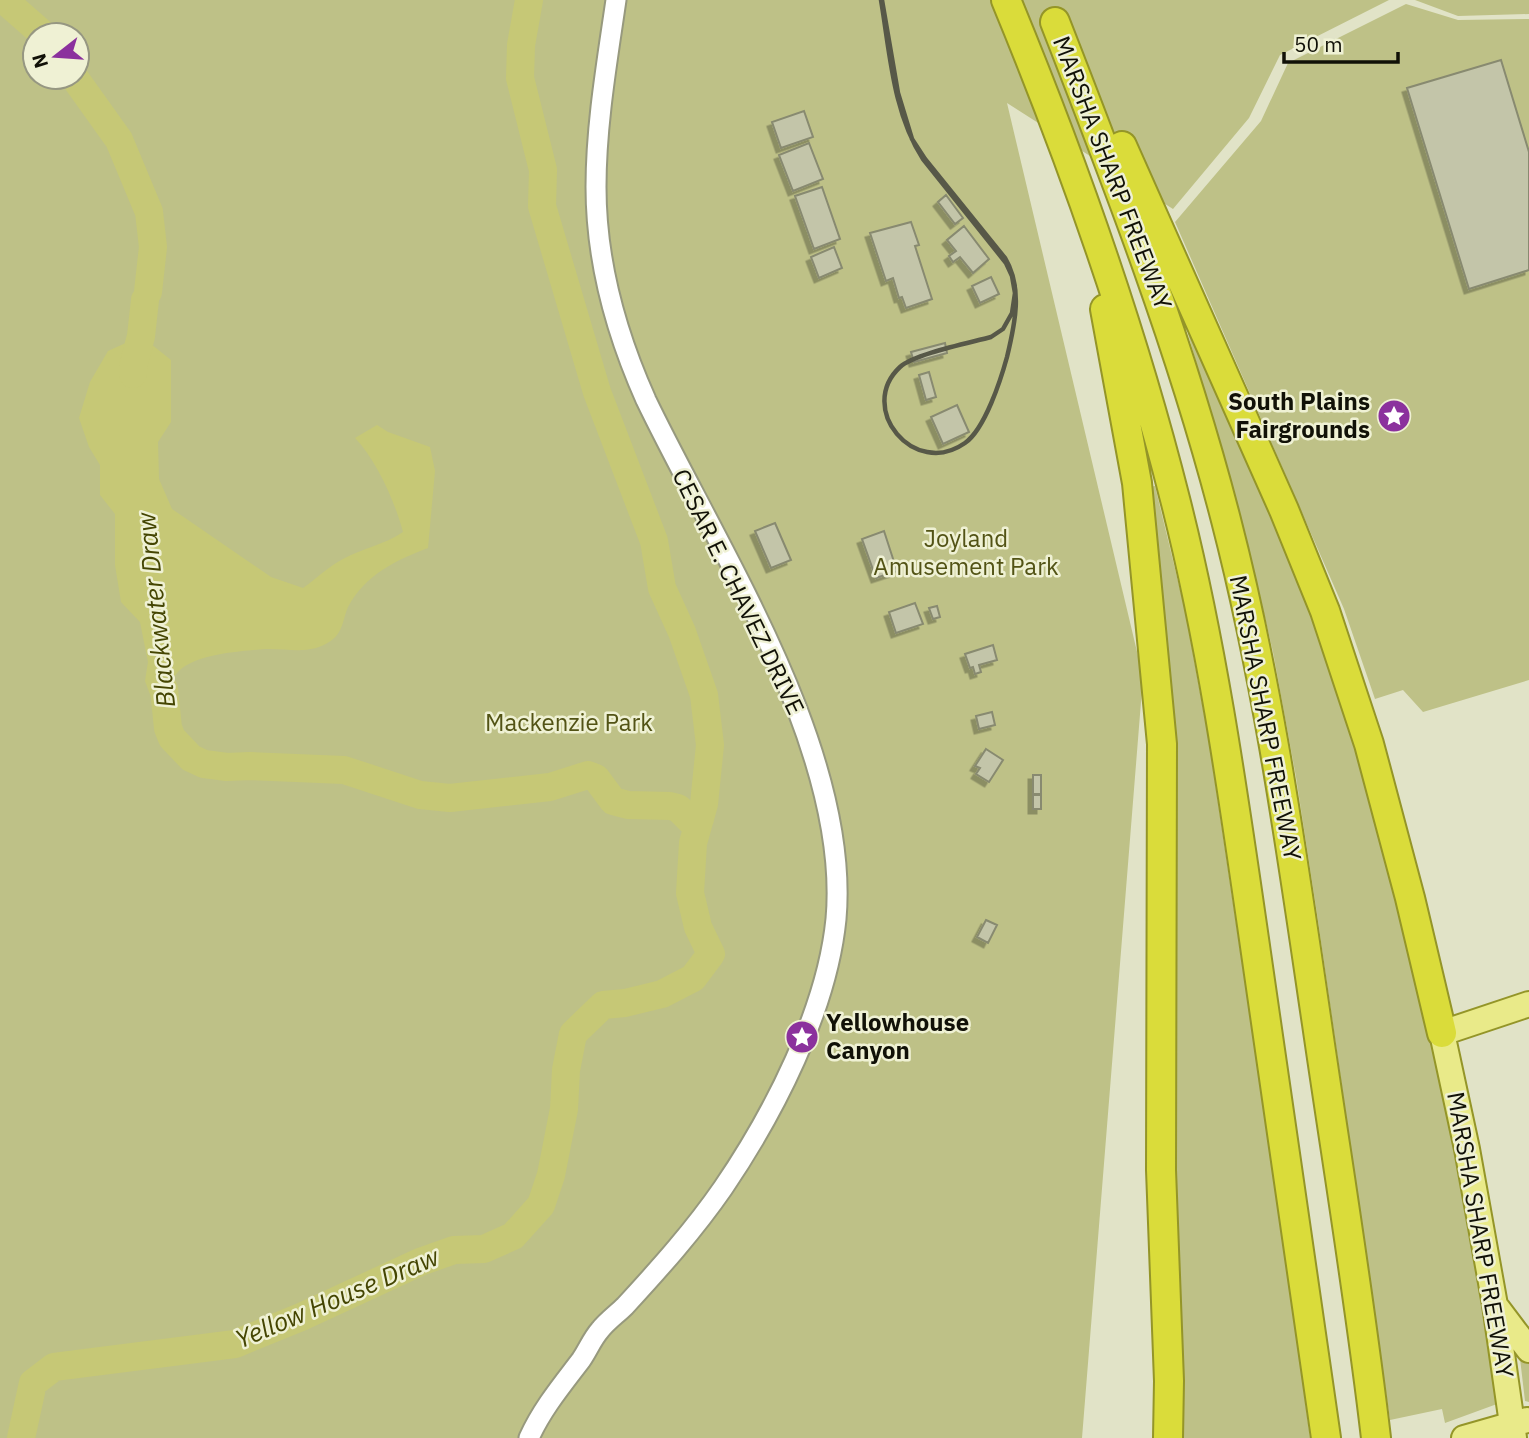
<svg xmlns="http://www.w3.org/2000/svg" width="1529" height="1438" font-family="'IBM Plex Sans',sans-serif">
  <defs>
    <filter id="shadow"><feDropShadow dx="-4.5" dy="4.5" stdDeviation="0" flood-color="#0004"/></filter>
  </defs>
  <rect width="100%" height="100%" fill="#e1e3c7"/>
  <!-- green -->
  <path fill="#bec187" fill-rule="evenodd" d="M 0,0 L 1389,0 L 1280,55 L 1249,118 L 1173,209 L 1007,103 L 1143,677 L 1082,1438 L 0,1438 ZM 35,35 L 77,35 L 77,77 L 35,77 Z
    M 1415,0 L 1529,0 L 1529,14 L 1458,16 Z
    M 1406,4 L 1458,20 L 1529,19 L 1529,680 L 1423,712 L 1403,690 L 1375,699 L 1344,609 L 1175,222 L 1261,121 L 1288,63 Z
    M 1194,332 L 1300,581 L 1358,760 L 1418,983 L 1444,1094 L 1492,1350 L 1497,1404 L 1445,1423 L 1442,1409 L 1390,1420 L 1317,914 L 1296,777 L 1273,652 L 1245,532 L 1188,334 Z
    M 1155,486 L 1185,610 L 1209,742 L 1287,1266 L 1310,1438 L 1182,1438 L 1181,1297 L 1174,1183 L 1148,487 Z
    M 1519,1350 L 1529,1360 L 1529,1402 L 1525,1401 Z"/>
  <!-- water -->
  <path fill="#c6c876" d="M 141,336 L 171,360 L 171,422 L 158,442 L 159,479 L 172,509 L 271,577 L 303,588 C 316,579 329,566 343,559 C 363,548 384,545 403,532 C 395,502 377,461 355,438 L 377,425 L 388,432 L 430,447 L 435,471 L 428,548 C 396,560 365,575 348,607 C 343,618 343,632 332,640 C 311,656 288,648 265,649 C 241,651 182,654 173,680 C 167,696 171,712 168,728 L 161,724 L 145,681 L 148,662 L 140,622 L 121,602 L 115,565 L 115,514 L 100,495 L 100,465 L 89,447 L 79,418 L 90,382 L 108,351 Z"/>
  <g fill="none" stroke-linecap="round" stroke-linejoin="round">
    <!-- river -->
    <path stroke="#c6c876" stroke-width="28" d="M 4,0 L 44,35
      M 74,77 L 119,140 L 149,212 L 153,247 L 148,292
      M 133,374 L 133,367 L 141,336 L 145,300
      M 164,689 L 168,728 L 172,738 L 191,758 L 204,764 L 227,767 L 250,766 L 344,770 L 420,795 L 450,798 L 550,787 L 588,775 L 596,778 L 613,801 L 628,805 L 670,806 L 678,808 L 691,821 L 700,819
      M 21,1438 L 33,1383 L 54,1367 L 235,1344 L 301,1317 L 420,1262 L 454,1250 L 484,1249 L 513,1236 L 541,1205 L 551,1175 L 564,1109 L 566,1070 L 573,1034 L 603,1005 L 625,1003 L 662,994 L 693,978 L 711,954 L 698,927 L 690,893 L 693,843 L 704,804 L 710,745 L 704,695 L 682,632 L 662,588 L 654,541 L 597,392 L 542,206 L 543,170 L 520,78 L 521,45 L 529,0"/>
  </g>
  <!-- building -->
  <path fill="#c3c5a9" stroke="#888a70" stroke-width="2" filter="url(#shadow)" d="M 1501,60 L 1529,152 L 1529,270 L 1469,289 L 1407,88 Z
    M 804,111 L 813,137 L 781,148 L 772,122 Z
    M 809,143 L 823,179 L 793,191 L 779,155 Z
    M 822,187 L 840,239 L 814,249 L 795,196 Z
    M 946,195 L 963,218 L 955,224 L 938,202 Z
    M 911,222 L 919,245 L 915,246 L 932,299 L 906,308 L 902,297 L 899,298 L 893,278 L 886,281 L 870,233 Z
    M 964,226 L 989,259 L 973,273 L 960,257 L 953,262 L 949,256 L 956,251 L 947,240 Z
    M 834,247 L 842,268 L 819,278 L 811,257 Z
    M 991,277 L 999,294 L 980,303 L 972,286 Z
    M 945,343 L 947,353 L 914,362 L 911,352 Z
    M 929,372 L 936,397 L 926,400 L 919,375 Z
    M 957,405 L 969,432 L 943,444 L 931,417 Z
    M 775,523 L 791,560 L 771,568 L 755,531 Z
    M 884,531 L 897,571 L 876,578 L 862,539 Z
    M 915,603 L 923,624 L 896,633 L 889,612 Z
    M 937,606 L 940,617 L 933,619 L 929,608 Z
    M 993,645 L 997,660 L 979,665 L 981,672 L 975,674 L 973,667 L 970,668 L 965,654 Z
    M 992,712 L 995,725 L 979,729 L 976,716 Z
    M 986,749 L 1003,760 L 989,782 L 976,774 L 980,768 L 975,766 Z
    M 1033,775 L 1041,775 L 1041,794 L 1033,794 Z
    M 1033,795 L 1041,795 L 1041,809 L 1033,809 Z
    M 986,920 L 997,925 L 988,943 L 977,937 Z"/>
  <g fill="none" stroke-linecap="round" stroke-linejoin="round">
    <defs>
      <path id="minor" d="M 529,1438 C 542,1409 562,1385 581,1360 C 588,1350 592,1339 600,1330 C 607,1321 617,1314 625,1306 C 660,1268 694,1230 723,1188 C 774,1113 827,1010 836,919 C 851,751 717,548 646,400 C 616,333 596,261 596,187 C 596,125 607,62 616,0"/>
      <path id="major" d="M 1498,1309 L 1529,1350
        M 1464,1438 L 1527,1420
        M 1514,1438 L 1495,1305 L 1467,1149 L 1442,1033 L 1529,1004"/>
      <path id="highway" d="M 1006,0 C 1073,162 1132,329 1175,499 C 1213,648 1234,801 1256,953 C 1279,1114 1302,1276 1326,1438
        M 1055,22 C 1119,186 1182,349 1226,520 C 1269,686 1292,855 1317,1024 C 1337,1162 1360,1300 1376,1438
        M 1122,146 L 1284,510 L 1325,611 L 1369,744 L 1410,898 L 1442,1033
        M 1105,309 L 1137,483 L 1162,744 L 1161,1170 L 1169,1381 L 1168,1438"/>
    </defs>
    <!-- minor casing -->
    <use href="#minor" stroke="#97997e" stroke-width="23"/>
    <!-- major casing -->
    <use href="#major" stroke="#949528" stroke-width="28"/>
    <!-- highway casing -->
    <use href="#highway" stroke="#949528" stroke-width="32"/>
    <!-- minor -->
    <use href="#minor" stroke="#fff" stroke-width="19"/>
    <!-- major -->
    <use href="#major" stroke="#e9ea89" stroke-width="24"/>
    <!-- highway -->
    <use href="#highway" stroke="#dadc3a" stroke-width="28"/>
    <!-- rail -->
    <path stroke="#575848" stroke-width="4.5" d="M 881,0 C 890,53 893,113 923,159 L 1006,263 L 1012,276 L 1015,293 L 1012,313 L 1003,329 L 991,337 C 969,343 914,354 900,367 C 856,408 914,479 965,443 C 985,429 1001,379 1007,357 C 1015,324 1023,288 1005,258 L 925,159 L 912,139 L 898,93 L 882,0"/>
  </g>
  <!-- icons -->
  <defs>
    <symbol id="sight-disc" viewBox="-11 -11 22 22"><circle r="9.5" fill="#8b319d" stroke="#eff1d4"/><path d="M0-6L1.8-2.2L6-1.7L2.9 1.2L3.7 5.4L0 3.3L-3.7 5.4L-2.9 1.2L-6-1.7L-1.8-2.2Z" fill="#fff"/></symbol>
  </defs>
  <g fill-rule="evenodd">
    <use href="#sight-disc" x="1375" y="397" width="38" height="38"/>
    <use href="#sight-disc" x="783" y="1018" width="38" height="38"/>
  </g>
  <g text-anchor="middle" stroke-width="5" stroke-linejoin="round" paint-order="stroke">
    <!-- street labels -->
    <g font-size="24" fill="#111107" stroke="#eff1d4">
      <text transform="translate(1112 173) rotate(69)" y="8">MARSHA SHARP FREEWAY</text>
      <text transform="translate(738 592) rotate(64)" y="8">CESAR E. CHAVEZ DRIVE</text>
      <text transform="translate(1265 718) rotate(79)" y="8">MARSHA SHARP FREEWAY</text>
      <text transform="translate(1480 1235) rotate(80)" y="8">MARSHA SHARP FREEWAY</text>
    </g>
    <!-- poi labels -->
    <g font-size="24" font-weight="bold" fill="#111107" stroke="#eff1d4" text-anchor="end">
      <text x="1370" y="410">South Plains<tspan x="1370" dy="28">Fairgrounds</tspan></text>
      <text x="826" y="1031" text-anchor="start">Yellowhouse<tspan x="826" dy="28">Canyon</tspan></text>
    </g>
    <!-- park labels -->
    <g font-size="24" fill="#525315" stroke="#eff1d4">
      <text x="966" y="547">Joyland<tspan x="966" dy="28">Amusement Park</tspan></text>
      <text x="569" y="731">Mackenzie Park</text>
    </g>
    <!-- water labels -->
    <g font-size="26" font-style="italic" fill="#444502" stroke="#eff1d4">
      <text transform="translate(156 610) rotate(-96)" y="9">Blackwater Draw</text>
      <text transform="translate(337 1298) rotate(-23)" y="9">Yellow House Draw</text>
    </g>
  </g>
  <!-- north arrow -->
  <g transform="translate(56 56) rotate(253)"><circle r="33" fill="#eff1d4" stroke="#969782" stroke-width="2"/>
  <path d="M0-5L12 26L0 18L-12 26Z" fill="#8b319d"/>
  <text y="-10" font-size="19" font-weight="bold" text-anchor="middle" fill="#111107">N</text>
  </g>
  <!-- scale -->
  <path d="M1284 52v10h114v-10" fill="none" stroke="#111107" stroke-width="3.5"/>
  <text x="1294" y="52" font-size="21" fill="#111107" stroke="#eff1d4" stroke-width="5" paint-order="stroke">50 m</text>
</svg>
